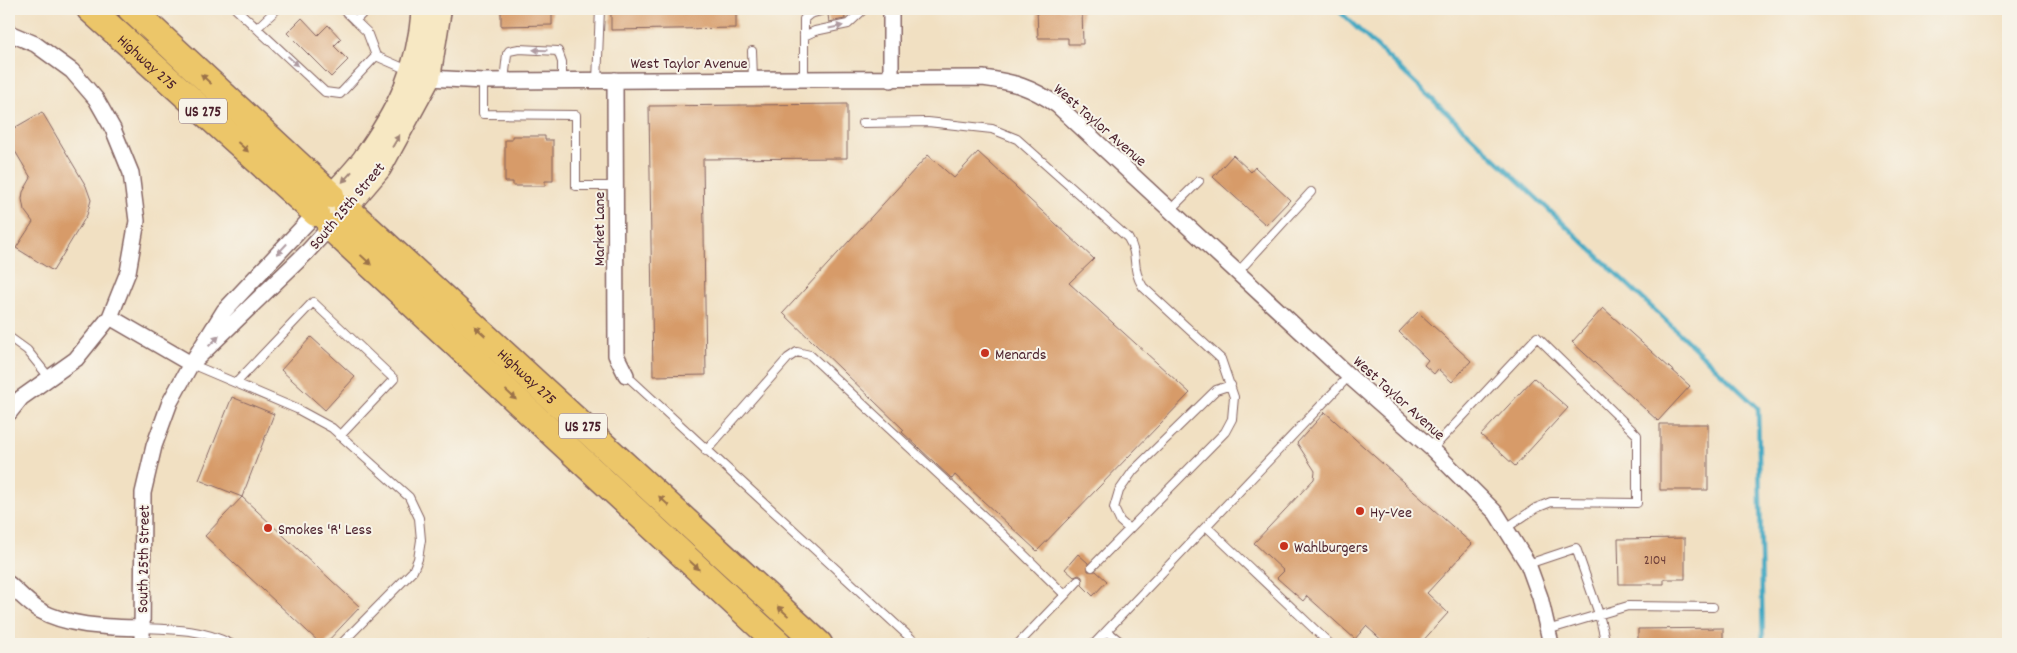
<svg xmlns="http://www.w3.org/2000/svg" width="2017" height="653" font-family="Dekko,sans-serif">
  <rect width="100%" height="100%" fill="#f7f3e8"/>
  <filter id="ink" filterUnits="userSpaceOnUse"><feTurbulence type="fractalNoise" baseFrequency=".02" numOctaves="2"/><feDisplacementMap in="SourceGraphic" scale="10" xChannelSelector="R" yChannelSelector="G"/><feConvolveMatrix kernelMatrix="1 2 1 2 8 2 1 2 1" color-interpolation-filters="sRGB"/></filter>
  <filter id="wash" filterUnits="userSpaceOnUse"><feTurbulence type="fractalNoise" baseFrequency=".0096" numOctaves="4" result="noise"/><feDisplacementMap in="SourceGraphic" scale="20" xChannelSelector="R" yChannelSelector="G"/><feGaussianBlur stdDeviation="1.12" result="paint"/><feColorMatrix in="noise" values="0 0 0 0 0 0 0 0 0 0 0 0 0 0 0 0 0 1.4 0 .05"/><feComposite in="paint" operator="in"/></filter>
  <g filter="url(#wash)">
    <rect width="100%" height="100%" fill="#f1e0c2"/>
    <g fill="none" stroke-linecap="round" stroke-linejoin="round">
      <!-- stream -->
      <path stroke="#42a8c2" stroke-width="4.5" d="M 1337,9 L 1758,408 L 1763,644"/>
    </g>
    <g id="blocks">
      <!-- building -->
      <path fill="#d79b69" d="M 501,9 L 552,9 L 552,25 L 501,26 Z
        M 611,9 L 736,9 L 736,28 L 611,30 Z
        M 844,9 L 845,19 L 829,22 L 828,15 Z
        M 1037,9 L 1082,9 L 1083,44 L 1068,44 L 1068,38 L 1038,38 Z
        M 302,18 L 318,35 L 328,25 L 341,39 L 334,46 L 348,60 L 331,77 L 287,33 Z
        M 847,104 L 847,158 L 703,159 L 706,375 L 653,376 L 649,106 Z
        M 42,112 L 86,186 L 91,200 L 87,215 L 53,271 L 16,248 L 33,222 L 24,210 L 22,199 L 23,192 L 31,178 L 9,141 L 9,131 Z
        M 512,136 L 545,136 L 545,140 L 553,140 L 553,181 L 545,181 L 545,186 L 513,186 L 513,182 L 505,182 L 505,140 L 512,140 Z
        M 978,152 L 1094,259 L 1069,283 L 1190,393 L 1037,551 L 955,475 L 952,479 L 902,432 L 904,430 L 783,313 L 928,155 L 954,178 Z
        M 1233,155 L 1251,172 L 1255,167 L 1290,200 L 1266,225 L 1213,177 Z
        M 1603,308 L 1690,386 L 1658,421 L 1572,342 Z
        M 1418,312 L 1471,361 L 1452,382 L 1438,369 L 1434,374 L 1424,365 L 1428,360 L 1399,332 Z
        M 311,337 L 355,377 L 325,410 L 281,370 Z
        M 1534,378 L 1568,408 L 1515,466 L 1481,435 Z
        M 232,397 L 274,414 L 242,497 L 199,480 Z
        M 1325,412 L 1472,544 L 1427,593 L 1448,613 L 1420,644 L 1386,644 L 1366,626 L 1355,639 L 1307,596 L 1303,601 L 1277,578 L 1284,571 L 1254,543 L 1314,479 L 1315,471 L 1297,443 Z
        M 1660,424 L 1708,424 L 1708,490 L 1660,490 Z
        M 242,497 L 360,607 L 325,644 L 321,644 L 205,536 Z
        M 1685,538 L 1685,579 L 1664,579 L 1664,584 L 1619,584 L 1618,539 Z
        M 1078,554 L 1088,563 L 1088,571 L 1096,571 L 1107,581 L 1093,596 L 1082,585 L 1082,577 L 1079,575 L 1074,577 L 1065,569 Z
        M 1723,628 L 1723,644 L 1638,644 L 1638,629 Z"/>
    </g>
  </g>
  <g filter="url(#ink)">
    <use href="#blocks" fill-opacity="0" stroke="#846360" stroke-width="1"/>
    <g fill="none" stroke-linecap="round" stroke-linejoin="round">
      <defs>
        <path id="service" d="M 236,9 L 325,92 L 340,94 L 376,56 L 367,32 L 343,9
          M 355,21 L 367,9
          M 257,28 L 277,9
          M 804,36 L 815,31 L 848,24 L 864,9
          M 752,51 L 753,79
          M 376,56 L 408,70
          M 804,79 L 804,19 L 810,14 L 828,9
          M 483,81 L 483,114 L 576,115 L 576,186 L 615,186
          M 504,81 L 507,54 L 509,51 L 519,49 L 558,51 L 562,62 L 562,81
          M 597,81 L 600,9
          M 862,123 L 928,122 L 992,129 L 1017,139 L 1128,238 C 1140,257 1130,267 1143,287 L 1221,359 L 1234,397 L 1232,419 L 1225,432 L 1092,567
          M 1171,209 L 1199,181
          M 1239,271 L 1311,192
          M 9,337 L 27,350 L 48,376
          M 191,364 L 297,409 L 332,428 L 409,497 L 419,518 L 421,540 L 418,559 L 413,571 L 341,644
          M 626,375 L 917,644
          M 236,383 L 313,302 L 394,379 L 340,436
          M 1432,449 L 1537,337 L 1637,435 L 1637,503 L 1551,502 L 1536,508 L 1506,528
          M 706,451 L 788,358 L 797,352 L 810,355 L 1005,536 L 1065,595 L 1018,644
          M 1207,527 L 1330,644
          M 1129,529 L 1120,521 L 1114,508 L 1119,491 L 1133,471 L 1216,390 L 1231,385
          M 1528,564 L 1576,548 L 1599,614 L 1606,644
          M 1065,595 L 1078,581
          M 142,628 C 173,629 203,629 231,644
          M 1547,630 L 1628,606 L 1713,607
          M 1107,631 L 1123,644
          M 650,644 L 652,644
          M 1094,644 L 1349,376"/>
        <path id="minor" d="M 9,33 L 35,44 L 72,71 L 96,99 L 113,129 L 131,173 L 137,221 L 128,272 L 110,317 L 76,359 L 21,398 L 9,413
          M 421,75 L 429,78 L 483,81 L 983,78 C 1014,82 1031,87 1057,105 L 1349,376 L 1432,449 L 1496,513 L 1528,564 L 1540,597 L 1551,644
          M 615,80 L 616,355 L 626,375
          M 891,80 L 891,9
          M 316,213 L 224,311 L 191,364 L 307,252 L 330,227
          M 110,317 L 191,364 L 170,402 L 154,446 L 143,493 L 142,644
          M 9,584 C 18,592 28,603 39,610 C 69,627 108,627 142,628"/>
        <path id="secondary" d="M 320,209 C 334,192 350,177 363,160 C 399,110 418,70 423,9
          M 334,222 L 380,168 L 429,78 L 440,9"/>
        <g id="trunk">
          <path id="s1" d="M 90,9 L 316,213"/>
          <path d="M 131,9 L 331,195"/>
          <path id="s2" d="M 347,209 L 819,644"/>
          <path d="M 330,227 L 779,644"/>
        </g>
      </defs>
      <!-- service casing -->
      <use href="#service" stroke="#846360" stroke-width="10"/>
      <!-- minor casing -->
      <use href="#minor" stroke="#846360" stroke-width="18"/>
      <!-- secondary casing -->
      <use href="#secondary" stroke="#846360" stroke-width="25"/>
      <!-- trunk casing -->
      <use href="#trunk" stroke="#846360" stroke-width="29"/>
      <!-- service -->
      <use href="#service" stroke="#fff" stroke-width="8"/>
      <!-- minor -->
      <use href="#minor" stroke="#fff" stroke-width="15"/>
      <!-- secondary -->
      <use href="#secondary" stroke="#f7e8c3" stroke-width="22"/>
      <!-- trunk -->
      <use href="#trunk" stroke="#ecc669" stroke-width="26"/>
    </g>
    <!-- one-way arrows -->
    <defs><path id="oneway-solid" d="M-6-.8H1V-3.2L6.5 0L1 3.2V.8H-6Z" transform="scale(1.25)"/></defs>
    <g fill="#ae9aa0">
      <use href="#oneway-solid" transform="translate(836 27) rotate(-11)"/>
      <use href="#oneway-solid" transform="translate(540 50) rotate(-178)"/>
      <use href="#oneway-solid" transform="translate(293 61) rotate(43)"/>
      <use href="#oneway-solid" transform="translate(282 249) rotate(133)"/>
      <use href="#oneway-solid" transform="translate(214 341) rotate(-44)"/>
    </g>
    <g fill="#9b724a">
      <use href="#oneway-solid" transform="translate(206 79) rotate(-137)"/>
      <use href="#oneway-solid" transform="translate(243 147) rotate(42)"/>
      <use href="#oneway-solid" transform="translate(366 260) rotate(43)"/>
      <use href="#oneway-solid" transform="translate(480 331) rotate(-137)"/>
      <use href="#oneway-solid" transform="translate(511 395) rotate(43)"/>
      <use href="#oneway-solid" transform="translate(664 501) rotate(-137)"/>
      <use href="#oneway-solid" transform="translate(694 565) rotate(43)"/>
      <use href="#oneway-solid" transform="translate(783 611) rotate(-137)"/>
    </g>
    <g fill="#a08477">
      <use href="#oneway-solid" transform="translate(396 141) rotate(-59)"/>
      <use href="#oneway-solid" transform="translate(347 177) rotate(132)"/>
    </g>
  </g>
  <!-- markers -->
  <g fill="#c8321e" stroke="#f7f3e8" stroke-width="2">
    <circle cx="985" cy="353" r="5"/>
    <circle cx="1360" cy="511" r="5"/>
    <circle cx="268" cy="528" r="5"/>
    <circle cx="1284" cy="546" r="5"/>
  </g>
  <g text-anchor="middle" stroke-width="4" stroke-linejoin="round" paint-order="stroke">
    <!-- number labels -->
    <g font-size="14" fill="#6d3e3a">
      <text x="1655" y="564">2104</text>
    </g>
    <!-- shield labels -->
    <g fill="#f7f3e8" stroke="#7e5f64" stroke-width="1">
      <rect x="179" y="98.5" width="48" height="25" rx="4"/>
      <rect x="559" y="413.5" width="48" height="25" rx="4"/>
    </g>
    <g font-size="15" font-weight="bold" fill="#4a1f2b">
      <text x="203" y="116">US 275</text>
      <text x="583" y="431">US 275</text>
    </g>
    <!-- street labels -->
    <g font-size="16" fill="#4a1f2b" stroke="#f7f3e8">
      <text dy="6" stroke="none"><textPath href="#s1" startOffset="78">Highway 275</textPath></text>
      <text x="689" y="68">West Taylor Avenue</text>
      <text transform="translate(1101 124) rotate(41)" y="6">West Taylor Avenue</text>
      <text transform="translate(346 205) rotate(-50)" y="6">South 25th Street</text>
      <text transform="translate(598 229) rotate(-90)" y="6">Market Lane</text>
      <text dy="6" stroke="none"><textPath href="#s2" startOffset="246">Highway 275</textPath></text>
      <text transform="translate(1400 397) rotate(42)" y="6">West Taylor Avenue</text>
      <text transform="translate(142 559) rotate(-89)" y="6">South 25th Street</text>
    </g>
    <!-- poi labels -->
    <g font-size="16" fill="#4a1f2b" stroke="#f7f3e8" text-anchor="start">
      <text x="995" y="359">Menards</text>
      <text x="1370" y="517">Hy-Vee</text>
      <text x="278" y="534">Smokes 'R' Less</text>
      <text x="1294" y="552">Wahlburgers</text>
    </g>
  </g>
  <!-- margin -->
  <rect width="2017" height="653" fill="none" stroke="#f7f3e8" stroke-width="30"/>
</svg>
